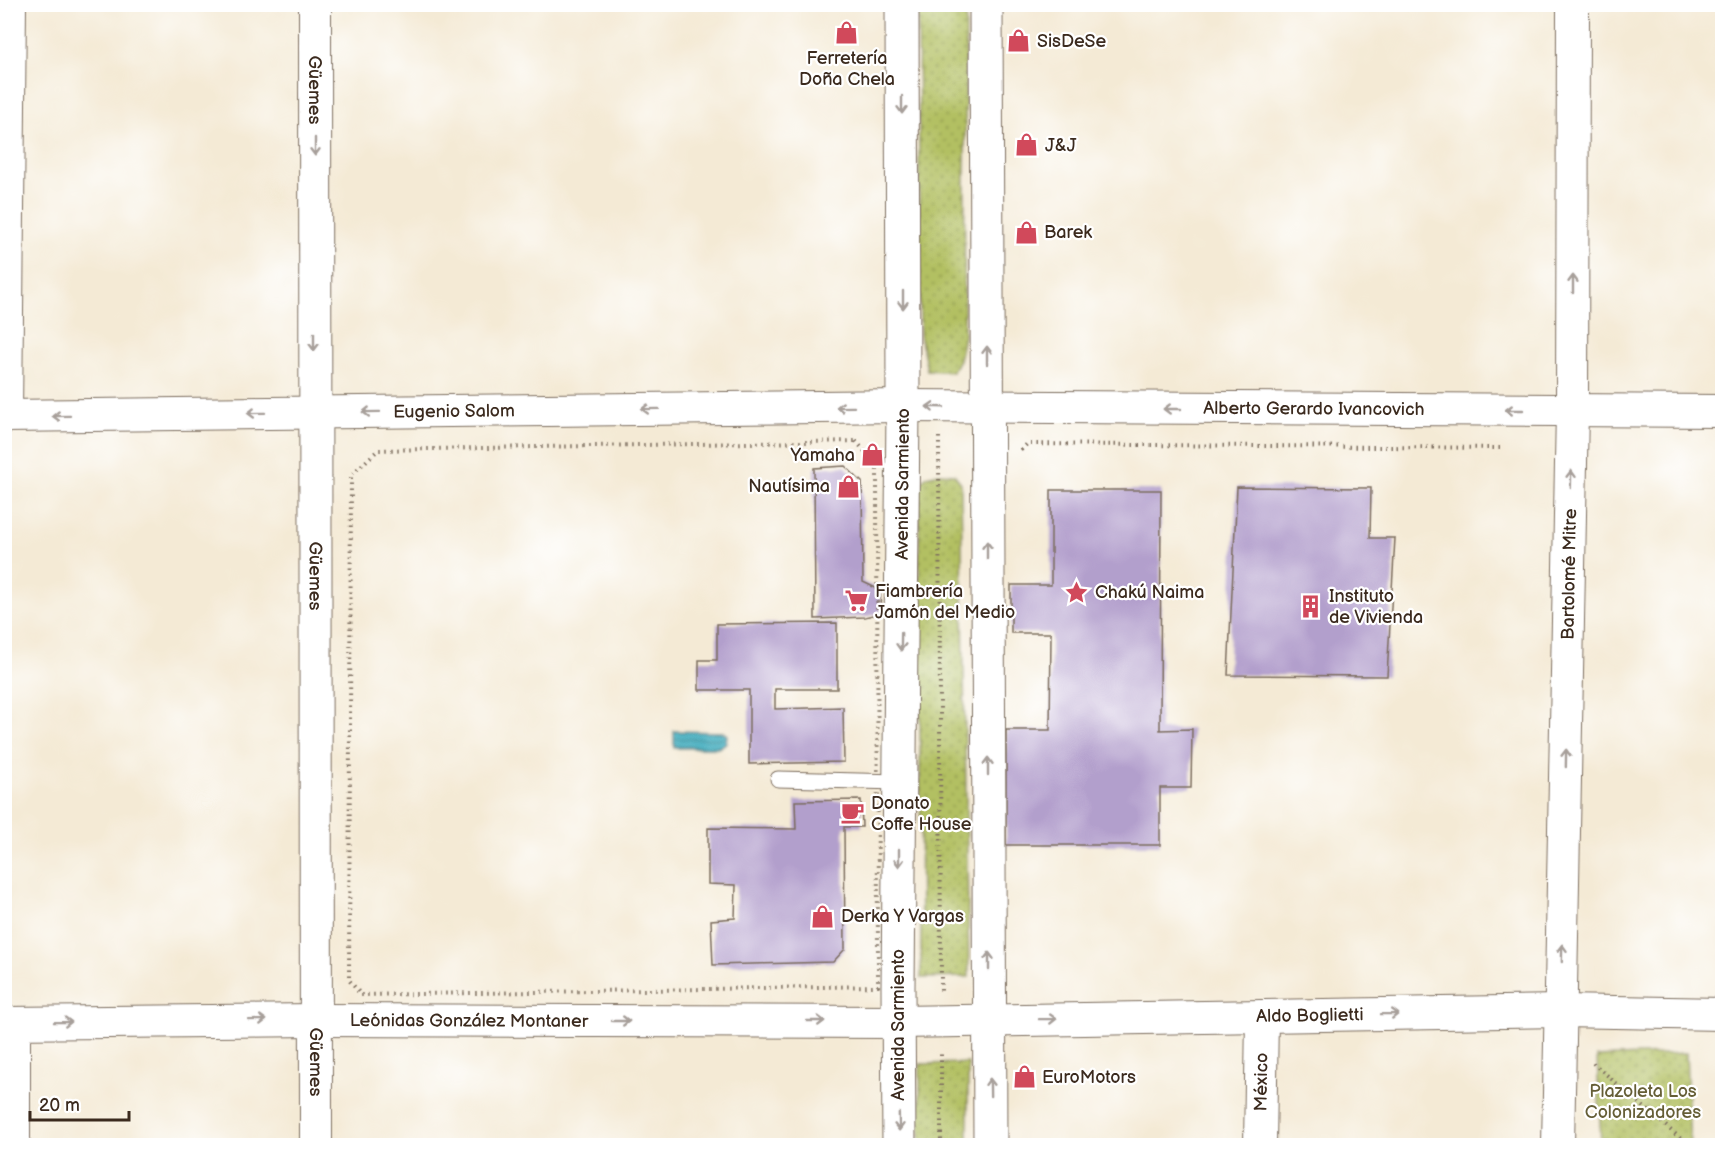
<svg xmlns="http://www.w3.org/2000/svg" width="1727" height="1150" font-family="'Balsamiq Sans',sans-serif">
  <defs>
    <pattern id="park-dots" width="8" height="8" patternUnits="userSpaceOnUse" patternTransform="scale(1.5)"><rect width="8" height="8" fill="#b2c062"/><path d="M2 2h.1M6 6h.1" fill="none" stroke="#929c50" stroke-width="1.8" stroke-linecap="round"/></pattern>
    <pattern id="water-rules" width="6" height="5" patternUnits="userSpaceOnUse" patternTransform="scale(1.5)"><rect width="6" height="5" fill="#3facbd"/><path d="M0 2.5h6" fill="none" stroke="#368c99"/></pattern>
  </defs>
  <rect width="100%" height="100%" fill="#fff"/>
  <filter id="ink" filterUnits="userSpaceOnUse"><feTurbulence type="fractalNoise" baseFrequency=".0167" numOctaves="2"/><feDisplacementMap in="SourceGraphic" scale="12" xChannelSelector="R" yChannelSelector="G"/><feConvolveMatrix kernelMatrix="1 2 1 2 8 2 1 2 1" color-interpolation-filters="sRGB"/></filter>
  <filter id="wash" filterUnits="userSpaceOnUse"><feTurbulence type="fractalNoise" baseFrequency=".008" numOctaves="4" result="noise"/><feDisplacementMap in="SourceGraphic" scale="24" xChannelSelector="R" yChannelSelector="G"/><feGaussianBlur stdDeviation="1.35" result="paint"/><feColorMatrix in="noise" values="0 0 0 0 0 0 0 0 0 0 0 0 0 0 0 0 0 1.4 0 .05"/><feComposite in="paint" operator="in"/></filter>
  <g filter="url(#wash)">
    <rect width="100%" height="100%" fill="#f4ead5"/>
    <!-- park -->
    <path fill="url(#park-dots)" stroke="#767540" stroke-width="1.5" d="M 918,5 L 966,5 L 964,336 L 959,360 L 952,372 L 927,370 L 920,335 Z
      M 939,473 L 954,474 L 961,483 L 969,977 L 921,978 L 919,484 L 927,476 Z
      M 1686,1053 L 1690,1145 L 1601,1145 L 1597,1057 Z
      M 968,1063 L 968,1145 L 920,1145 L 920,1064 Z"/>
    <!-- water -->
    <path fill="url(#water-rules)" stroke="#3d6b6e" stroke-width="1.5" d="M 674,731 L 723,732 L 727,735 L 726,743 L 718,748 L 674,748 Z"/>
    <g id="blocks">
      <!-- building -->
      <path fill="#b29fcc" d="M 845,466 L 862,482 L 863,582 L 880,590 L 881,613 L 865,617 L 815,619 L 814,468 Z
        M 1237,487 L 1371,488 L 1370,538 L 1395,538 L 1387,676 L 1228,675 Z
        M 1051,490 L 1161,490 L 1160,730 L 1192,729 L 1191,788 L 1160,788 L 1160,845 L 1006,845 L 1006,730 L 1050,730 L 1051,633 L 1011,633 L 1011,585 L 1051,585 Z
        M 837,623 L 837,689 L 775,689 L 775,709 L 843,707 L 844,762 L 749,764 L 749,690 L 699,690 L 699,660 L 717,660 L 717,624 Z
        M 861,800 L 862,827 L 844,827 L 845,949 L 833,962 L 713,965 L 711,920 L 735,918 L 736,885 L 708,884 L 708,828 L 796,829 L 795,801 Z"/>
    </g>
  </g>
  <g filter="url(#ink)">
    <use href="#blocks" fill-opacity="0" stroke="#7c6d5e" stroke-width="1.5"/>
    <g fill="none" stroke-linecap="round" stroke-linejoin="round">
      <defs>
        <path id="lane" d="M 778,779 L 899,782"/>
        <g id="street">
          <path id="s1" d="M 315,4 L 316,1146"/>
          <path id="s2" d="M 4,416 L 903,406 L 1722,411"/>
          <path d="M 6,416 L 10,4"/>
          <path id="s3" d="M 4,1023 L 317,1020 L 898,1022 L 1561,1011 L 1722,1014"/>
          <path d="M 14,1023 L 14,1146"/>
          <path id="s4" d="M 1260,1146 L 1262,1016"/>
          <path id="s5" d="M 1558,1146 L 1572,410 L 1573,4"/>
        </g>
        <g id="primary">
          <path d="M 986,4 L 990,1146"/>
          <path id="s6" d="M 899,1146 L 898,988 L 903,406 L 902,4"/>
        </g>
      </defs>
      <!-- lane casing -->
      <use href="#lane" stroke="#7c6d5e" stroke-width="17"/>
      <!-- street casing -->
      <use href="#street" stroke="#7c6d5e" stroke-width="34"/>
      <!-- primary casing -->
      <use href="#primary" stroke="#7c6d5e" stroke-width="35"/>
      <!-- path -->
      <path stroke="#7c6d5e" stroke-width="4" stroke-dasharray="1.5 4.5" stroke-linecap="butt" d="M 939,437 L 941,991
        M 856,441 L 877,466 L 878,986 L 361,995 L 349,980 L 351,475 L 378,450 Z
        M 1021,450 L 1027,444 L 1501,448
        M 1593,1063 L 1689,1146
        M 941,1146 L 941,1052"/>
      <!-- lane -->
      <use href="#lane" stroke="#fff" stroke-width="15"/>
      <!-- street -->
      <use href="#street" stroke="#fff" stroke-width="32"/>
      <!-- primary -->
      <use href="#primary" stroke="#fff" stroke-width="33"/>
    </g>
    <!-- one-way arrows -->
    <defs><path id="oneway-shaft" d="M-6 0H5M1.5-3L5.5 0L1.5 3" fill="none" stroke-width="1.6" stroke-linecap="round" stroke-linejoin="round" transform="scale(1.5)"/></defs>
    <g stroke="#a79f9a">
      <use href="#oneway-shaft" transform="translate(902 105) rotate(90)"/>
      <use href="#oneway-shaft" transform="translate(315 147) rotate(90)"/>
      <use href="#oneway-shaft" transform="translate(1573 284) rotate(-90)"/>
      <use href="#oneway-shaft" transform="translate(903 300) rotate(90)"/>
      <use href="#oneway-shaft" transform="translate(314 342) rotate(90)"/>
      <use href="#oneway-shaft" transform="translate(987 355) rotate(-90)"/>
      <use href="#oneway-shaft" transform="translate(845 407) rotate(179)"/>
      <use href="#oneway-shaft" transform="translate(935 407) rotate(-178)"/>
      <use href="#oneway-shaft" transform="translate(650 409) rotate(179)"/>
      <use href="#oneway-shaft" transform="translate(1172 409) rotate(-180)"/>
      <use href="#oneway-shaft" transform="translate(1514 410) rotate(-180)"/>
      <use href="#oneway-shaft" transform="translate(371 412) rotate(179)"/>
      <use href="#oneway-shaft" transform="translate(256 413) rotate(179)"/>
      <use href="#oneway-shaft" transform="translate(61 416) rotate(179)"/>
      <use href="#oneway-shaft" transform="translate(1571 479) rotate(-89)"/>
      <use href="#oneway-shaft" transform="translate(987 550) rotate(-90)"/>
      <use href="#oneway-shaft" transform="translate(901 642) rotate(91)"/>
      <use href="#oneway-shaft" transform="translate(1566 758) rotate(-89)"/>
      <use href="#oneway-shaft" transform="translate(988 766) rotate(-90)"/>
      <use href="#oneway-shaft" transform="translate(899 858) rotate(90)"/>
      <use href="#oneway-shaft" transform="translate(1562 953) rotate(-89)"/>
      <use href="#oneway-shaft" transform="translate(989 961) rotate(-90)"/>
      <use href="#oneway-shaft" transform="translate(1390 1014) rotate(-1)"/>
      <use href="#oneway-shaft" transform="translate(1048 1019) rotate(-1)"/>
      <use href="#oneway-shaft" transform="translate(258 1020) rotate(-1)"/>
      <use href="#oneway-shaft" transform="translate(621 1021)"/>
      <use href="#oneway-shaft" transform="translate(816 1021)"/>
      <use href="#oneway-shaft" transform="translate(63 1022) rotate(-1)"/>
      <use href="#oneway-shaft" transform="translate(990 1087) rotate(-91)"/>
      <use href="#oneway-shaft" transform="translate(899 1122) rotate(89)"/>
    </g>
  </g>
  <!-- icons -->
  <defs>
    <symbol id="shop-bare" viewBox="-9 -9 18 18"><path d="M-5-2.5h2.3a2.7 3.5 0 0 1 5.4 0H5L5.5 6h-11ZM-1.5-2.5h3a1.5 2.3 0 0 0-3 0Z" fill="#d1495b" stroke="#fff" stroke-width="2.5" paint-order="stroke"/></symbol>
    <symbol id="sight-bare" viewBox="-9 -9 18 18"><path d="M0-6L1.8-2.2L6-1.7L2.9 1.2L3.7 5.4L0 3.3L-3.7 5.4L-2.9 1.2L-6-1.7L-1.8-2.2Z" fill="#d1495b" stroke="#fff" stroke-width="2.5" paint-order="stroke"/></symbol>
    <symbol id="supermarket-bare" viewBox="-9 -9 18 18"><path d="M-6-5.5h2.5l.6 2H6L4.5 2H-2.5L-4.4-4H-6ZM-1.5 3.2a1.3 1.3 0 1 0 .1 0ZM3 3.2a1.3 1.3 0 1 0 .1 0Z" fill="#d1495b" stroke="#fff" stroke-width="2.5" paint-order="stroke"/></symbol>
    <symbol id="building-bare" viewBox="-9 -9 18 18"><path d="M-4-6H4V6H1V3H-1V6H-4ZM-2.5-4.3h1.7v1.8h-1.7ZM.8-4.3h1.7v1.8H.8ZM-2.5-1h1.7V.8h-1.7ZM.8-1h1.7V.8H.8Z" fill="#d1495b" stroke="#fff" stroke-width="2.5" paint-order="stroke"/></symbol>
    <symbol id="cafe-bare" viewBox="-9 -9 18 18"><path d="M-5.5-4.5H6V0H3Q3 3.5 0 3.5H-2.5Q-5.5 3.5-5.5 0ZM3-3.2v2h1.7v-2ZM-6 4.5H4V6H-6Z" fill="#d1495b" stroke="#fff" stroke-width="2.5" paint-order="stroke"/></symbol>
  </defs>
  <g fill-rule="evenodd">
    <use href="#shop-bare" x="830" y="16" width="33" height="33"/>
    <use href="#shop-bare" x="1002" y="24" width="33" height="33"/>
    <use href="#shop-bare" x="1010" y="128" width="33" height="33"/>
    <use href="#shop-bare" x="1010" y="216" width="33" height="33"/>
    <use href="#shop-bare" x="856" y="438" width="33" height="33"/>
    <use href="#shop-bare" x="832" y="470" width="33" height="33"/>
    <use href="#sight-bare" x="1060" y="576" width="33" height="33"/>
    <use href="#supermarket-bare" x="840" y="584" width="33" height="33"/>
    <use href="#building-bare" x="1294" y="590" width="33" height="33"/>
    <use href="#cafe-bare" x="836" y="796" width="33" height="33"/>
    <use href="#shop-bare" x="806" y="900" width="33" height="33"/>
    <use href="#shop-bare" x="1008" y="1060" width="33" height="33"/>
  </g>
  <g text-anchor="middle" stroke-width="4.5" stroke-linejoin="round" paint-order="stroke">
    <!-- poi labels -->
    <g font-size="18" fill="#3b2a1e" stroke="#fff" text-anchor="start">
      <text x="1037" y="47">SisDeSe</text>
      <text x="847" y="64" text-anchor="middle">Ferretería<tspan x="847" dy="21">Doña Chela</tspan></text>
      <text x="1045" y="151">J&amp;J</text>
      <text x="1044" y="238">Barek</text>
      <text x="855" y="461" text-anchor="end">Yamaha</text>
      <text x="830" y="492" text-anchor="end">Nautísima</text>
      <text x="875" y="597">Fiambrería<tspan x="875" dy="21">Jamón del Medio</tspan></text>
      <text x="1095" y="598">Chakú Naima</text>
      <text x="1329" y="602">Instituto<tspan x="1329" dy="21">de Vivienda</tspan></text>
      <text x="871" y="809">Donato<tspan x="871" dy="21">Coffe House</tspan></text>
      <text x="841" y="922">Derka Y Vargas</text>
      <text x="1042" y="1083">EuroMotors</text>
    </g>
    <!-- street labels -->
    <g font-size="18" fill="#3b2a1e" stroke="#fff">
      <text dy="6" stroke="none"><textPath href="#s1" startOffset="86">Güemes</textPath></text>
      <text dy="6" stroke="none"><textPath href="#s2" startOffset="1310">Alberto Gerardo Ivancovich</textPath></text>
      <text dy="6" stroke="none"><textPath href="#s2" startOffset="450">Eugenio Salom</textPath></text>
      <text dy="6" stroke="none"><textPath href="#s6" startOffset="662">Avenida Sarmiento</textPath></text>
      <text dy="6" stroke="none"><textPath href="#s1" startOffset="572">Güemes</textPath></text>
      <text dy="6" stroke="none"><textPath href="#s5" startOffset="572">Bartolomé Mitre</textPath></text>
      <text dy="6" stroke="none"><textPath href="#s3" startOffset="1306">Aldo Boglietti</textPath></text>
      <text dy="6" stroke="none"><textPath href="#s3" startOffset="465">Leónidas González Montaner</textPath></text>
      <text transform="translate(898 1025) rotate(-90)" y="6">Avenida Sarmiento</text>
      <text dy="6" stroke="none"><textPath href="#s1" startOffset="1058">Güemes</textPath></text>
      <text dy="6" stroke="none"><textPath href="#s4" startOffset="64">México</textPath></text>
    </g>
    <!-- park labels -->
    <g font-size="18" fill="#655e36" stroke="#fff">
      <text x="1643" y="1097">Plazoleta Los<tspan x="1643" dy="21">Colonizadores</tspan></text>
    </g>
  </g>
  <!-- margin -->
  <rect width="1727" height="1150" fill="none" stroke="#fff" stroke-width="24"/>
  <!-- scale -->
  <path d="M30 1111v9h99v-9" fill="none" stroke="#3b2a1e" stroke-width="3"/>
  <text x="39" y="1111" font-size="18" fill="#3b2a1e" stroke="#ffffff" stroke-width="4.5" paint-order="stroke">20 m</text>
</svg>
